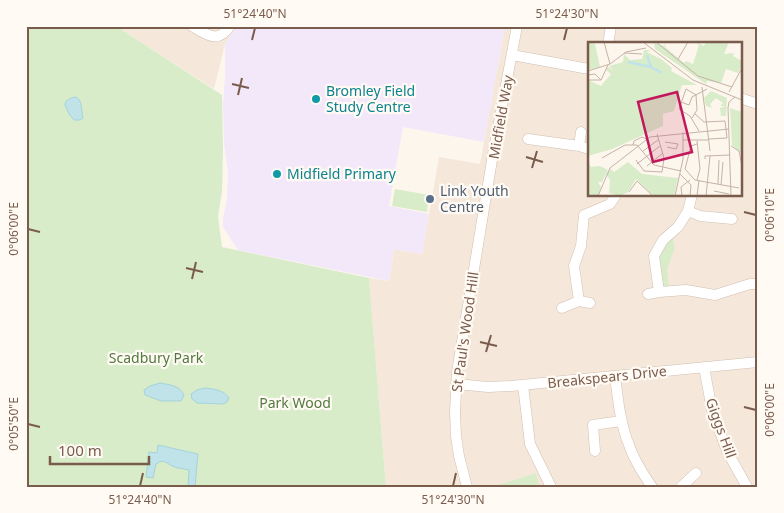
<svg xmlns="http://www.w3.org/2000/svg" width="784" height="513" font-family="'Noto Sans',sans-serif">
  <rect width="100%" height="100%" fill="#fdf6ec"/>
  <!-- residential -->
  <path fill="#f5e8da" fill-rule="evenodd" d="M 116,26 L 237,26 L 225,44 L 214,89 Z
    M 505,26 L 758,26 L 758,487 L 386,487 L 369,278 L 389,281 L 394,249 L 422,254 L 439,157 L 480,164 ZM 589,44 L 740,44 L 740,195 L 589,195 Z"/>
  <!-- education -->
  <path fill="#f3e8fa" d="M 237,26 L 505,26 L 484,142 L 403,127 L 389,206 L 429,214 L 422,254 L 394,249 L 389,281 L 238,250 L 223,227 L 223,219 L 227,199 L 228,173 L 224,144 L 223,104 L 225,80 L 225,44 Z"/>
  <!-- green -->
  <path fill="#d8ecc9" d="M 26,26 L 116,26 L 222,95 L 223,150 L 222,191 L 218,217 L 222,247 L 369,278 L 386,487 L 26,487 Z
    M 395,189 L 429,195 L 427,212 L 392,206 Z
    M 672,234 L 675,248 L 667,269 L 669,287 L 664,287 L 661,284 L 657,257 Z
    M 536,473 L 539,484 L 532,487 L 492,487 Z"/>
  <!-- water -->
  <path fill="#bfe3e8" stroke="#a5d3da" d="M 76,97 C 83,101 81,111 83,118 L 80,120 L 74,120 L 69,114 L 65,105 C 65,100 70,98 76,97 Z
    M 160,383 C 170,385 179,385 184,395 L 181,401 L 161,401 L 145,395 L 144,390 L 150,386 Z
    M 205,388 C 214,389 224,390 229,398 L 227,402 L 223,404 L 197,403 L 192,399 L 191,394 L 197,390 Z
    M 158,445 L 198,454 L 195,487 L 188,487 L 189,470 C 184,469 176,468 172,466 C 165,462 164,459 156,464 L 153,478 L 146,477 L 149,452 L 157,453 Z"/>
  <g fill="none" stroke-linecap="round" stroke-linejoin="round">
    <defs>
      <path id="minor" d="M 192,26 C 207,35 218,44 230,26
        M 608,44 L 611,26
        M 512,55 L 589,69
        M 740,98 L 758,104
        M 528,139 L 579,146 L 589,149
        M 579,146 L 581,132
        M 688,211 L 700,216 L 732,219
        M 659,292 L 686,290 L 715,295 L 750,284 L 758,284
        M 648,294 L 659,292 L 654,256 L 663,240 L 678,227 L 688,211 L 692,195
        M 579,301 L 574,266 L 581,246 L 584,215 L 610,204 L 616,195
        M 562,308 L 579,301 L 590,303
        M 704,367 L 712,410 L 727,451 L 747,487
        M 615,376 C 618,399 620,423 629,445 C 634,460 643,474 652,487
        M 456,384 L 488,387 L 511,386 L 758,362
        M 523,385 L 530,444 L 551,487
        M 595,451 L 593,425 L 621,421
        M 467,487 L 459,456 L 456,436 L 455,412 L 457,372 L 493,154 L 517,26
        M 681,487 L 696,473"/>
    </defs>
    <!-- minor casing -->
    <use href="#minor" stroke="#d1beb0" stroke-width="11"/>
    <!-- minor -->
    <use href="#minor" stroke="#fff" stroke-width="10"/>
  </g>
  <!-- ticks -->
  <path fill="none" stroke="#7a5c4d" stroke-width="2" d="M 252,40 L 255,28M 564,40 L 567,28M 232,84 L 249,88M 238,95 L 242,78M 526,157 L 543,162M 532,168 L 537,151M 744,212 L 756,215M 28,229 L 40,232M 186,268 L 203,272M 192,279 L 196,262M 480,342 L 497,346M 486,352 L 491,335M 744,407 L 756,410M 28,424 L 40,427M 140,486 L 143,473M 453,486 L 456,473"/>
  <!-- markers -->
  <g fill="#0f9aa8" stroke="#fffaf3" stroke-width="2">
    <circle cx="316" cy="99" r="5"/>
    <circle cx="277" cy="174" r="5"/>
  </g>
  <circle fill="#5c6f8a" stroke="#fffaf3" stroke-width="2" cx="430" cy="199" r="5"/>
  <g text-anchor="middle" stroke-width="4.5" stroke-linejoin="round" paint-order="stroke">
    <!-- culture labels -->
    <g font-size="14" fill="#0d838f" stroke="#fffaf3" text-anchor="start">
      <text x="326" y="96">Bromley Field<tspan x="326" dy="16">Study Centre</tspan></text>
      <text x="287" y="179">Midfield Primary</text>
    </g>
    <!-- street labels -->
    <g font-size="14" fill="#7a5c4d" stroke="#fffaf3">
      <text transform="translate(501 117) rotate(-80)" y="5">Midfield Way</text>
      <text transform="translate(465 332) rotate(-82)" y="5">St Paul's Wood Hill</text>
      <text transform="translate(607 377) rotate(-6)" y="5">Breakspears Drive</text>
      <text transform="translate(721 428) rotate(70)" y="5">Giggs Hill</text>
    </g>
    <!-- service labels -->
    <g font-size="14" fill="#4e5e75" stroke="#fffaf3" text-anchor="start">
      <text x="440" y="196">Link Youth<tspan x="440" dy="16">Centre</tspan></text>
    </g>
    <!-- park labels -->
    <g font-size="14" fill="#537a41" stroke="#fffaf3">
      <text x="156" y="363">Scadbury Park</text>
      <text x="295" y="408">Park Wood</text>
    </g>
  </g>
  <!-- overview -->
  <g transform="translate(588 42)">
    <rect width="154" height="154" fill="#fdf6ec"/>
    <path d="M 0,0 L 7,2 L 12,25 L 0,28 ZM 78,0 L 77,5 L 96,21 L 98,19 L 105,22 L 111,3 L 108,0 L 116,4 L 118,0 L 141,0 L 136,12 L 146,11 L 145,14 L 154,19 L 154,23 L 150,31 L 138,27 L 133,41 L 119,39 L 118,42 L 67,7 L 66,1 L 76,4 ZM 56,8 L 63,8 L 59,10 L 73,17 L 84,26 L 83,29 L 109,43 L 94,43 L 86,69 L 75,72 L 75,84 L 24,107 L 0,114 L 0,38 L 13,44 L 23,32 L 18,28 L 20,25 L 26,29 L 21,24 L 35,20 L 36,12 L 42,18 L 54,17 ZM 123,49 L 139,56 L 138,74 L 133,74 L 132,66 L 137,64 L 132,64 L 135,61 L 128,56 L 122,62 L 124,66 L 118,64 L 116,56 ZM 142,66 L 154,70 L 153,111 L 144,103 ZM 0,119 L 3,125 L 12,124 L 20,128 L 14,140 L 10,140 L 13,145 L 10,154 L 0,154 ZM 40,120 L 54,132 L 90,136 L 86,154 L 66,154 L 48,137 L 40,150 L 32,154 L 21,151 L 22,138 L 18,132 L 23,127 L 26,130 Z" fill="#d8ecc9"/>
    <path fill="none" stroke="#bfe3e8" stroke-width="2.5" d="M 59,13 L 63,25 L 74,31M 40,20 L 63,25"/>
    <path fill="none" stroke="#c5b3a7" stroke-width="1" d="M 16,0 L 22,22M 55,0 L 105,38 L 154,58M 68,0 L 110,34 L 144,45M 36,11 L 54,12M 90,17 L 100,0M 0,29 L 22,22 L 38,10 L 58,6M 0,33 L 7,32 L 13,38M 0,38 L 13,38 L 20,23M 114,45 L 122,109M 141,50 L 154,26M 93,60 L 101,63 L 104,55 L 119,47M 107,72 L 116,80 L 137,79 L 139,96 L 121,97M 104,76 L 109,68 L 108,53 L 98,47 L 91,67 L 102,74 L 111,89M 95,98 L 121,98M 77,100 L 90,102 L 88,107 L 79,105M 45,103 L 46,99 L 54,95 L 58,97M 143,104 L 151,109 L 154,124M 55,109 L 70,98M 14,116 L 37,103 L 49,103 L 66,123 L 93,129M 117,117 L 117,114 L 142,113M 48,118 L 56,129 L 74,130 L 76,116 L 69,92M 49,122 L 72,104M 59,124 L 75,111M 97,127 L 107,138 L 151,146M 97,127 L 103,104 L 109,102M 92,132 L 103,143 L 102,154M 109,138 L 112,127 L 109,99M 130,142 L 131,118M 133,143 L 135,120M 126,149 L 141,152M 41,150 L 49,139 L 65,154M 10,154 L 22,126 L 62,95 L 141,87M 87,154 L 95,117 L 95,90M 94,154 L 93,145 L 102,138M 109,154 L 111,138M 118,154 L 122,114M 143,154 L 140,66 L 141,60 L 147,55"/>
    <path fill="#c2185b" fill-opacity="0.15" stroke="#c2185b" stroke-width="2.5" d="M 89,50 L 104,110 L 65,120 L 50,60 Z"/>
    <rect width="154" height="154" fill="none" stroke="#7a5c4d" stroke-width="2.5"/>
  </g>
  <!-- border -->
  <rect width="784" height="513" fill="none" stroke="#fffaf3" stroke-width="55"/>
  <!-- scale -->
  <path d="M50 456v8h99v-8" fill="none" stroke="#7a5c4d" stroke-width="2.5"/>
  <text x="58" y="456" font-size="15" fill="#7a5c4d" stroke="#fffaf3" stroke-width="4" paint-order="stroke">100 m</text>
  <rect x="28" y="28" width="728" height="458" fill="none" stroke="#7a5c4d" stroke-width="2"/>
  <g font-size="12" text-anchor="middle" fill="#7a5c4d">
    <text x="255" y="18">51°24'40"N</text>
    <text x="567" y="18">51°24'30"N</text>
    <text transform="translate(770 215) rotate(-90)" y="4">0°06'10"E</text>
    <text transform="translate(14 229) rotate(-90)" y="4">0°06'00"E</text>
    <text transform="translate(770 410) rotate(-90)" y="4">0°06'00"E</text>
    <text transform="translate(14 424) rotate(-90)" y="4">0°05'50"E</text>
    <text x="140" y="504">51°24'40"N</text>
    <text x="453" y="504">51°24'30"N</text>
  </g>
</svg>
